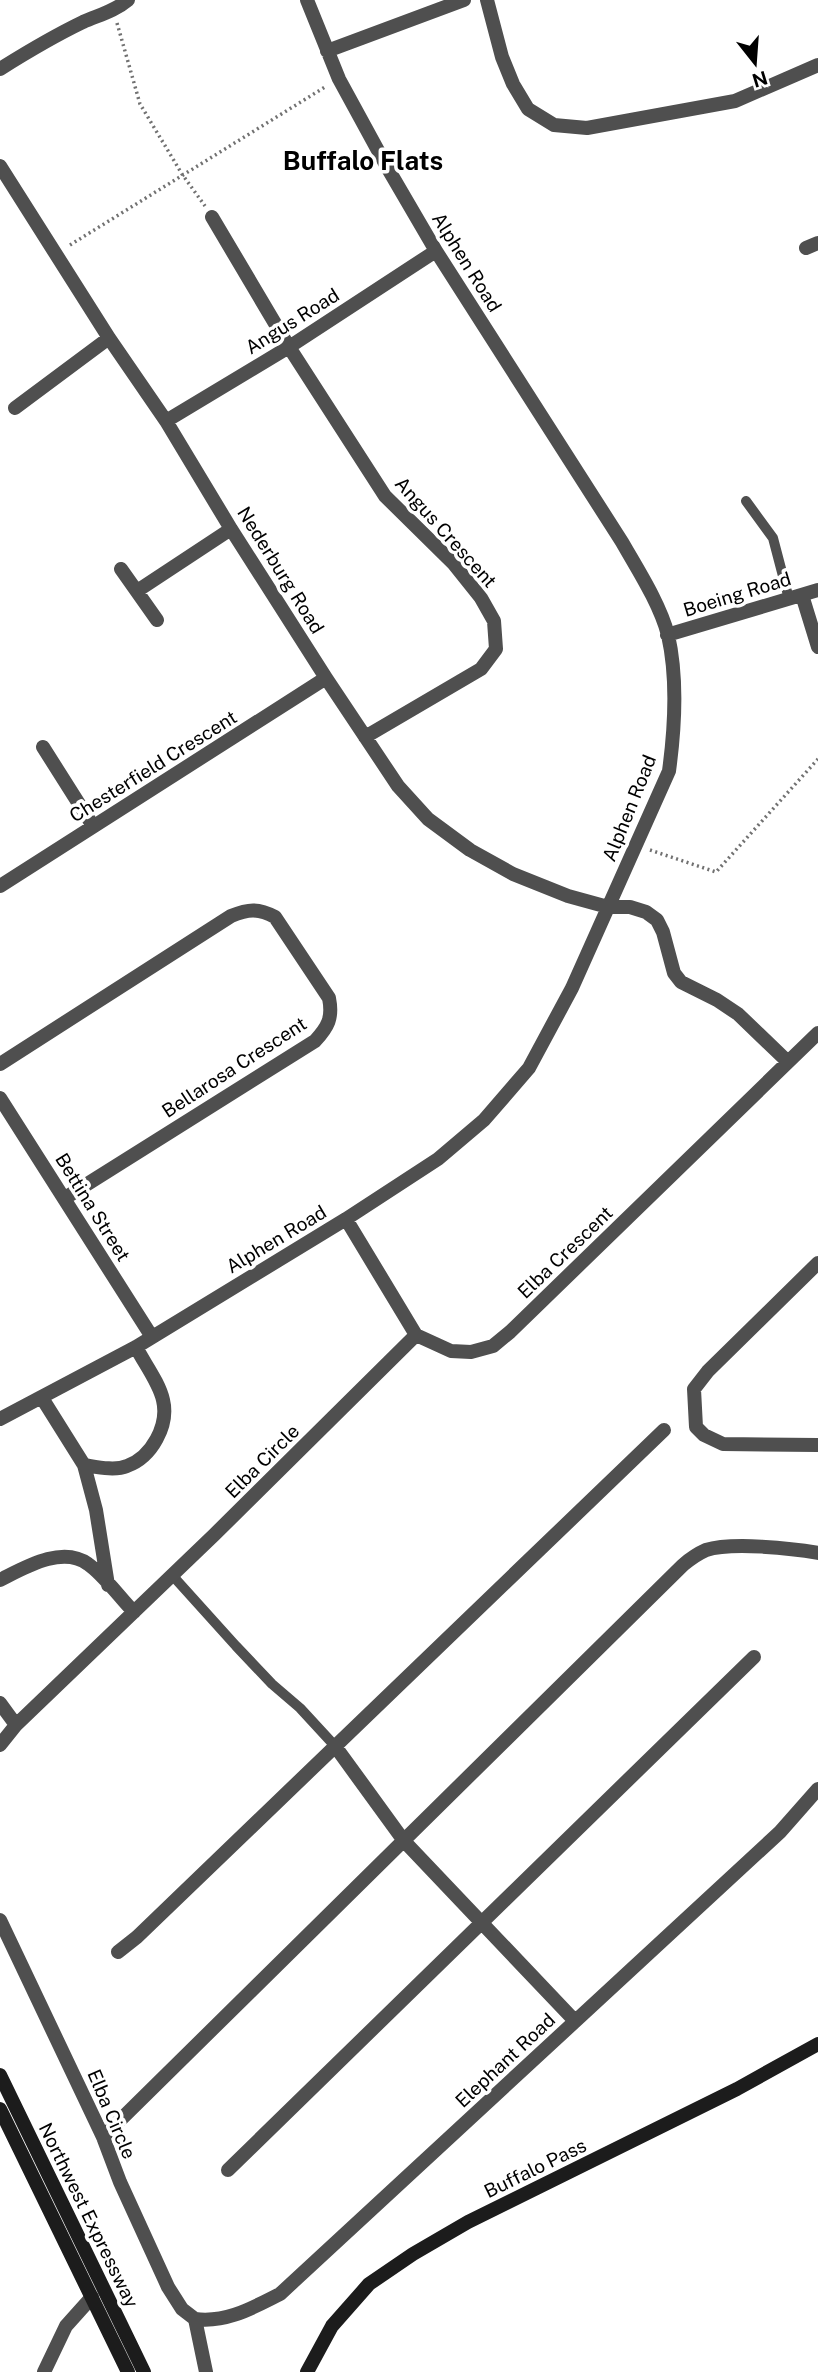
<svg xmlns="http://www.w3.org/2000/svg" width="818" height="2372" font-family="'Public Sans',sans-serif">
  <rect width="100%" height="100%" fill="#fff"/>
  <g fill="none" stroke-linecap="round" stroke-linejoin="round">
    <!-- path -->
    <path stroke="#717171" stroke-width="3.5" stroke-dasharray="2 3.5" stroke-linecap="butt" d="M 117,23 L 140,104 L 182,174 L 205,206
      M 70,245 L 325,87
      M 650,850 L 716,872 L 818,759"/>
    <!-- lane -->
    <path stroke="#4f4f4f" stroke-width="10" d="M 746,501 L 773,538 L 789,599
      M 172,1575 L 236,1646 L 272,1684 L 300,1708 L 335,1746"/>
    <!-- street -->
    <path stroke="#4f4f4f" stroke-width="14" d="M 487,0 L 502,57 L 513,84 L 528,109 L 554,125 L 587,128 L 735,101 L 818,65
      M 327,51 L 464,0
      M 0,69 C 27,52 54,36 83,22 C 99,15 115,11 128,0
      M 0,166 L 109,338 L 166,421 L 231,529 L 326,678 L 398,786 L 428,819 L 470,850 L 513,874 L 568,896 L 608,907 L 630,907 L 646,912 L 657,920 L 663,932 L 674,973 L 681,982 L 717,1000 L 738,1014 L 788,1062
      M 212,217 L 289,347 L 385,496 L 453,563 L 481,598 L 494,621 L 496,649 L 481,669 L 365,737
      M 806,248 L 818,243
      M 15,408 L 109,338
      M 166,421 L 289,347 L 436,251
      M 121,569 L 157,620
      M 137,591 L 231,529
      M 802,595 L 818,647
      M 667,635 L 818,590
      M 43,747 L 93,826
      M 0,886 L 326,678
      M 0,1064 L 231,916 C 248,909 258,908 275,917 L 329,998 C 333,1018 328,1027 315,1041 L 65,1198
      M 0,1098 L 152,1337
      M 346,1219 L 416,1335 L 451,1351 L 471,1352 L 493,1346 L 510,1332 L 818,1033
      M 818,1263 L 708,1371 L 694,1389 L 696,1427 L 704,1435 L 723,1444 L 818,1445
      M 42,1398 L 84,1465 L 96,1510 L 108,1585
      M 0,1419 L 136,1347 L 346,1219 L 438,1159 L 484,1120 L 529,1068 L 572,988 L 669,771 C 675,727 678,679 668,635 C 660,604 638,570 622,542 L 436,251 L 387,167 L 339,79 L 307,0
      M 84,1465 C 97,1467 115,1471 127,1466 C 152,1457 169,1425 163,1400 C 159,1382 144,1363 136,1347
      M 0,1580 C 24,1568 62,1545 88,1564 C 104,1575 120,1598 134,1612
      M 0,1703 L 16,1725
      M 0,1745 L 16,1725 L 214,1535 L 416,1335
      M 335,1746 L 404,1841 L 575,2021
      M 0,1920 L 103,2137 L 120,2182 L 168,2287 L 182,2309 L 195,2319
      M 118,1952 L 137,1937 L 664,1430
      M 103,2137 L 683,1565 C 690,1559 697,1554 706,1550 C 731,1542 792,1548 818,1553
      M 228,2170 L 754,1657
      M 195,2319 C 227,2323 252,2308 280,2294 L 780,1832 L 818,1789
      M 195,2319 L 206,2372
      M 44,2372 L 66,2326 L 92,2297"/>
    <!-- secondary -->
    <path stroke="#1c1c1c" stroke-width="14" d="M 0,2075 L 144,2372
      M 0,2109 L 128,2372
      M 307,2372 L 332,2326 L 369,2284 L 413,2254 L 468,2222 L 737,2089 L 818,2044"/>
  </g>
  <g text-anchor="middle" stroke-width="7" stroke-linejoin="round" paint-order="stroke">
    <!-- street labels -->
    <g font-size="19" fill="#000" stroke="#fff">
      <text transform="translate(467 262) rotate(58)" y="7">Alphen Road</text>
      <text transform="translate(292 321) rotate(-32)" y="7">Angus Road</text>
      <text transform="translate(446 532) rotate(48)" y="7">Angus Crescent</text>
      <text transform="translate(281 570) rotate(58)" y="7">Nederburg Road</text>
      <text transform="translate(737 594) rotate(-17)" y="7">Boeing Road</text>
      <text transform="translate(153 766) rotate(-32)" y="7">Chesterfield Crescent</text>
      <text transform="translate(629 808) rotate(-68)" y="7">Alphen Road</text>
      <text transform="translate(234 1067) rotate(-33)" y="7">Bellarosa Crescent</text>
      <text transform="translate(93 1207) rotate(58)" y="7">Bettina Street</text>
      <text transform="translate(276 1239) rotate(-31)" y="7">Alphen Road</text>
      <text transform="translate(565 1252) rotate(-44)" y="7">Elba Crescent</text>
      <text transform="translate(262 1461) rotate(-45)" y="7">Elba Circle</text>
      <text transform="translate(505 2060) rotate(-43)" y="7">Elephant Road</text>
      <text transform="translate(112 2114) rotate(67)" y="7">Elba Circle</text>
      <text transform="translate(535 2168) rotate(-26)" y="7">Buffalo Pass</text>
      <text transform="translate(89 2215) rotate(64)" y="7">Northwest Expressway</text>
    </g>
    <!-- district labels -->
    <g font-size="26" font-weight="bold" fill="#000" stroke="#fff">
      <text x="363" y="170">Buffalo Flats</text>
    </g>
  </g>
  <!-- north arrow -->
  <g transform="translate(755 63) rotate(163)" stroke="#ffffff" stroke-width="5" paint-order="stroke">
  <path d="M0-5L12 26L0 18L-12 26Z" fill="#000000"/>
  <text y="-10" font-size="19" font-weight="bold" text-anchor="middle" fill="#000000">N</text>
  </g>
</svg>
